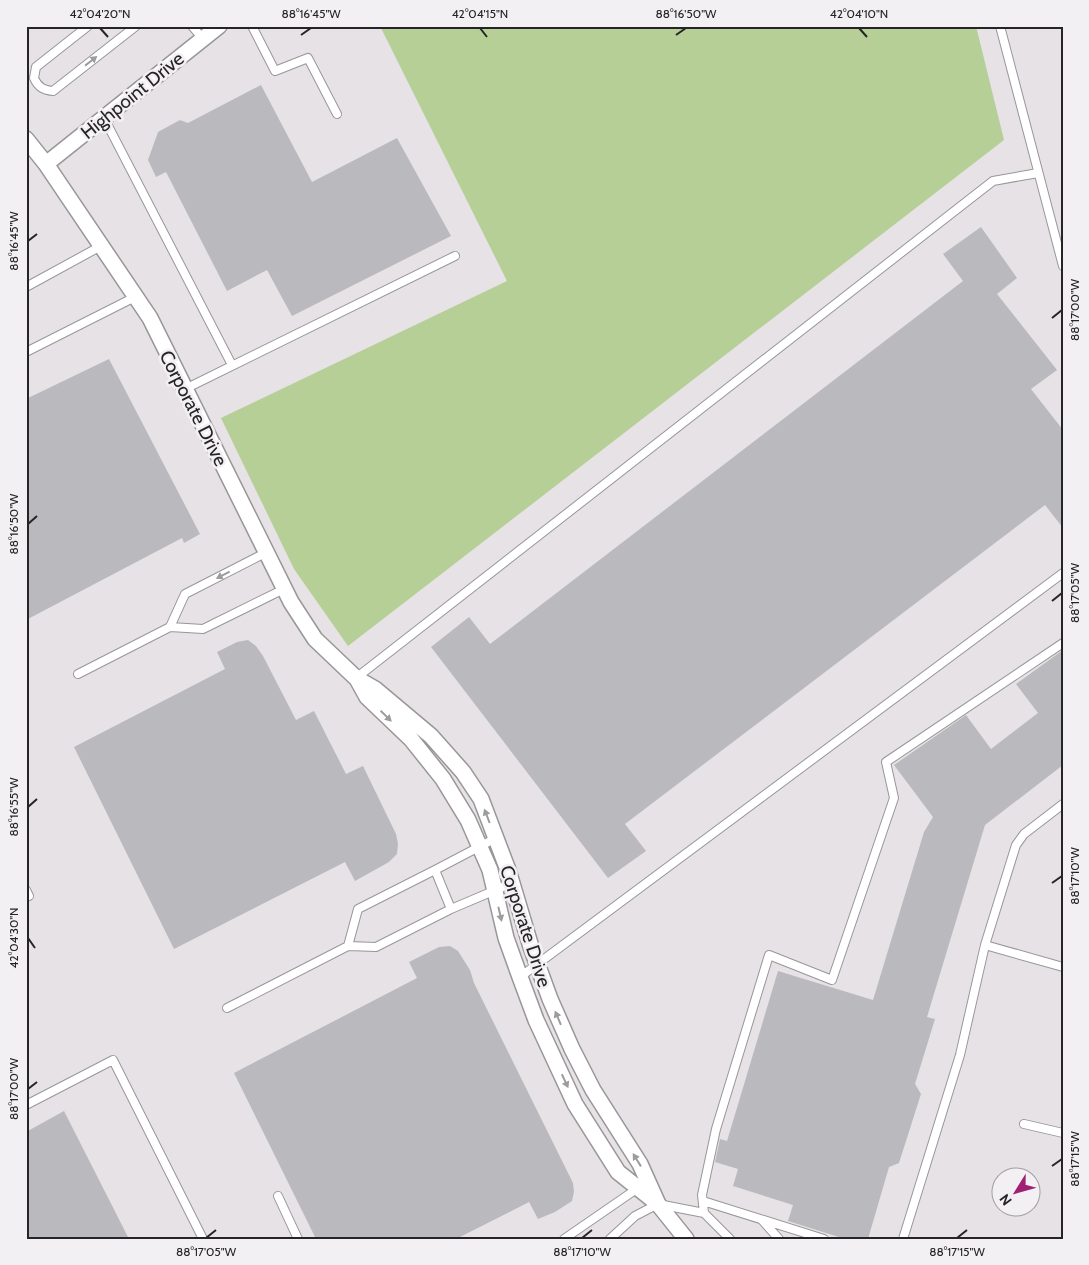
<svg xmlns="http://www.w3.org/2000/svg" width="1089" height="1265" font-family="Cabin,sans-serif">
  <rect width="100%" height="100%" fill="#e6e2e5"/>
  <!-- green -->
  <path fill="#b5cf97" d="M 380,26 L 976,26 L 1004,140 L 348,646 L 294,569 L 221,418 L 507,281 Z"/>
  <!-- building -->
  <path fill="#bababe" d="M 261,85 L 312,182 L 397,138 L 451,236 L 292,316 L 267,270 L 227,291 L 166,172 L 156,177 L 148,160 L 158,132 L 180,120 L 188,123 Z
    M 981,227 L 1017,278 L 997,294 L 1057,370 L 1031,389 L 1063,430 L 1063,528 L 1045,505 L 625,824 L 646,851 L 608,878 L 431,647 L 469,617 L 490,644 L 963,281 L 943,254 Z
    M 109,359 L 200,534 L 184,543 L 182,538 L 26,620 L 26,399 Z
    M 248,640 L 256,646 L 263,656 L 296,720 L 314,711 L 346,774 L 363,766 L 396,834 L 398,844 L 397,854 L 389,862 L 355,881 L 345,862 L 174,949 L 74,747 L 225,669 L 217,652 L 237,642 Z
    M 1063,650 L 1063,765 L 985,825 L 927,1017 L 935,1019 L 915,1084 L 921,1094 L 899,1163 L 889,1167 L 868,1239 L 845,1239 L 788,1221 L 793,1205 L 733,1186 L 738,1169 L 715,1162 L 720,1139 L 727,1141 L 778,971 L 873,1000 L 924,832 L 933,817 L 894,765 L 966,715 L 991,749 L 1038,713 L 1016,684 Z
    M 450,946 L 458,951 L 470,970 L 474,983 L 573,1183 L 574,1192 L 572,1201 L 555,1212 L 538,1219 L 529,1202 L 456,1239 L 316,1239 L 234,1073 L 417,978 L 409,962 L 439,947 Z
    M 64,1111 L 129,1239 L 26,1239 L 26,1132 Z"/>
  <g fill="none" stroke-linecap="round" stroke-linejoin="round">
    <defs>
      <path id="lane" d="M 88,26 L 36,67 L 34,78 C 38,87 43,90 53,91 L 136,26
        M 192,26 L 203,39
        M 252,26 L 275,71 L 308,58 L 337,114
        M 1000,26 L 1063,266
        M 104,118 L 232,365
        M 26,287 L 101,246
        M 26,352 L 135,297
        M 185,389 L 455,256
        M 170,627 L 185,594 L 267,552
        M 78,674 L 170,627 L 203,629 L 284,589
        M 356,678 L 993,181 L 1038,173
        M 435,870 L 451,909
        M 26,890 L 29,896 L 26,897
        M 985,945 L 1063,967
        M 348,946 L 376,947 L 451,909 L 512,883
        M 520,977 L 1063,573
        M 227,1008 L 348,946 L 358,909 L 435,870 L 496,838
        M 26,1105 L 113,1060 L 203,1239
        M 1024,1124 L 1063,1133
        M 278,1196 L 298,1239
        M 703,1201 L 824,1239
        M 762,1220 L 779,1239
        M 564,1239 L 638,1188
        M 610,1239 L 635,1216 L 658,1204 L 704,1213
        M 730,1239 L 704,1213 L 702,1195 L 716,1129 L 769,955 L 832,980 L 894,798 L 886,762 L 1063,643
        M 903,1239 L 960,1055 L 985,945 L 1016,845 L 1024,834 L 1063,804"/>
      <path id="street" d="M 26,139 L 46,164 L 150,318 L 291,602 L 315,639 L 356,678 L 375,689 L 431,736 L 463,772 L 481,799 L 508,870 L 531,947 L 550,999 L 572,1049 L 593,1090 L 640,1164 L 658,1204
        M 46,164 L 219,26
        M 357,679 L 367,697 L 411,739 L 443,779 L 468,820 L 490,870 L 506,938 L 520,977 L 536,1020 L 575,1104 L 618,1172 L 658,1204 L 686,1239"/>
    </defs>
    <!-- lane casing -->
    <use href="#lane" stroke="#999699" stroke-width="10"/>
    <!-- street casing -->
    <use href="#street" stroke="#999699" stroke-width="18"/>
    <!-- lane -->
    <use href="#lane" stroke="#fff" stroke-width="8"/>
    <!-- street -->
    <use href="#street" stroke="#fff" stroke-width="15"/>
  </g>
  <!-- one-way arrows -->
  <defs><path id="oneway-solid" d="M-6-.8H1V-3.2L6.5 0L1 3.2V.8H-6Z" transform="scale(1.25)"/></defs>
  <g fill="#9d9c9d">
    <use href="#oneway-solid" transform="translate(91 61) rotate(-38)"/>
    <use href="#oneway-solid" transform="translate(223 575) rotate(153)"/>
    <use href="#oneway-solid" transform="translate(386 716) rotate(44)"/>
    <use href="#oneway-solid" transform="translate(487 816) rotate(-111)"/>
    <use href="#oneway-solid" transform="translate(500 914) rotate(77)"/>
    <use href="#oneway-solid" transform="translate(558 1018) rotate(-113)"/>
    <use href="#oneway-solid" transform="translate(565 1081) rotate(65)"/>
    <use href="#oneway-solid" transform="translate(637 1160) rotate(-122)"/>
  </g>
  <!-- ticks -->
  <path fill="none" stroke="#262426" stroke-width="2" d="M 100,28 L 108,37M 480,28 L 487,37M 859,28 L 867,37M 301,35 L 311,28M 676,35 L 686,28M 28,241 L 37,234M 1052,318 L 1062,310M 28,524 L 37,516M 1052,601 L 1062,593M 28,807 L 37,799M 1052,883 L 1062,876M 28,938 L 35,948M 28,1089 L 37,1082M 1052,1166 L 1062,1159M 206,1238 L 216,1230M 582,1238 L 592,1230M 957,1238 L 967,1230"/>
  <g text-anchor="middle" stroke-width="5" stroke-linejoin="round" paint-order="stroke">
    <!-- street labels -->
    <g font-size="19" fill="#262426" stroke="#f3f0f3">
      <text transform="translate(132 95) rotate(-39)" y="7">Highpoint Drive</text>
      <text transform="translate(194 408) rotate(63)" y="7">Corporate Drive</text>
      <text transform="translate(526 926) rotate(72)" y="7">Corporate Drive</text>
    </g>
  </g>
  <!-- border -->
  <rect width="1089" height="1265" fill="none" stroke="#f3f0f3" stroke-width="55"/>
  <!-- north arrow -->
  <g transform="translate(1016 1192) rotate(233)"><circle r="24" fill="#f3f0f3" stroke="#a19ea1"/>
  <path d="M0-4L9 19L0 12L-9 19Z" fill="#9f1f72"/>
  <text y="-8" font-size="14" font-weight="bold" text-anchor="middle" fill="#262426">N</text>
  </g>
  <rect x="28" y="28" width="1034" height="1210" fill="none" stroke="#262426" stroke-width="2"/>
  <g font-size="12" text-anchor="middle" fill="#262426">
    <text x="100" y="18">42°04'20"N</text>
    <text x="311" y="18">88°16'45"W</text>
    <text x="480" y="18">42°04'15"N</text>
    <text x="686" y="18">88°16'50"W</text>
    <text x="859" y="18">42°04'10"N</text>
    <text transform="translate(14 241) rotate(-90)" y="4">88°16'45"W</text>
    <text transform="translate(1075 310) rotate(-90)" y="4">88°17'00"W</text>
    <text transform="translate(14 524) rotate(-90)" y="4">88°16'50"W</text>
    <text transform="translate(1075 593) rotate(-90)" y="4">88°17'05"W</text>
    <text transform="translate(14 807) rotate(-90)" y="4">88°16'55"W</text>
    <text transform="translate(1075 876) rotate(-90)" y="4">88°17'10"W</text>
    <text transform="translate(14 938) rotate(-90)" y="4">42°04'30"N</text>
    <text transform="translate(14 1089) rotate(-90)" y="4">88°17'00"W</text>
    <text transform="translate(1075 1159) rotate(-90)" y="4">88°17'15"W</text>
    <text x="206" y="1256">88°17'05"W</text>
    <text x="582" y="1256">88°17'10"W</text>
    <text x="957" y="1256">88°17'15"W</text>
  </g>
</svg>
